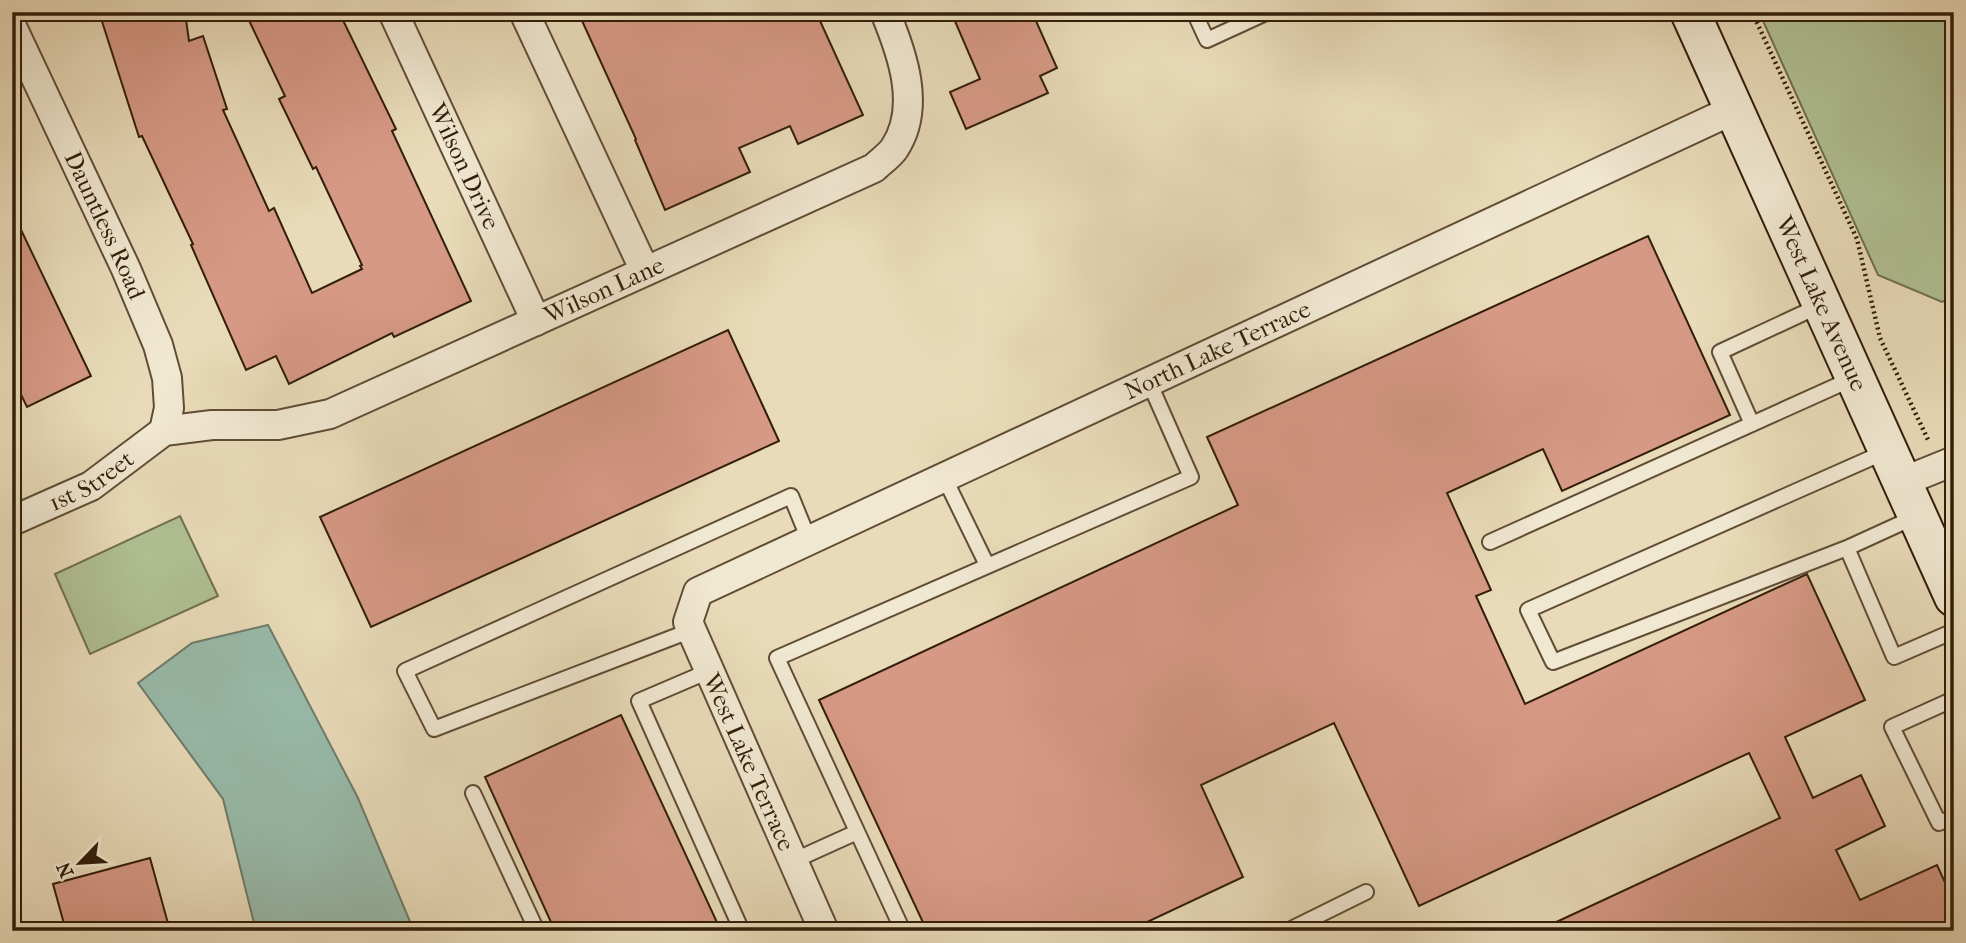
<svg xmlns="http://www.w3.org/2000/svg" width="1966" height="943" font-family="'IM FELL French Canon',serif">
  <rect width="100%" height="100%" fill="#e9dbb9"/>
  <filter id="stains"><feTurbulence type="fractalNoise" baseFrequency=".00286" numOctaves="4"/><feColorMatrix values="0 0 0 0 .2 0 0 0 0 .09 0 0 0 0 .02 0 0 0 .5 -.17"/></filter>
  <radialGradient id="worn" r=".72"><stop offset=".6" stop-color="#630" stop-opacity="0"/><stop offset="1" stop-color="#630" stop-opacity=".3"/></radialGradient>
  <!-- green -->
  <path fill="#b0c194" stroke="#717050" stroke-width="2" d="M 1759,12 L 1954,12 L 1954,296 L 1942,302 L 1878,275 Z
    M 180,516 L 218,596 L 90,654 L 55,574 Z"/>
  <!-- water -->
  <path fill="#98bbab" stroke="#6f7c6b" stroke-width="2" d="M 268,625 L 358,798 L 414,931 L 256,931 L 223,799 L 138,683 L 192,643 Z"/>
  <!-- building -->
  <path fill="#d69985" stroke="#321e0b" stroke-width="2" d="M 99,12 L 185,12 L 189,41 L 203,36 L 227,109 L 223,110 L 269,211 L 274,208 L 312,293 L 362,269 L 360,266 L 362,265 L 316,167 L 313,169 L 279,99 L 285,96 L 245,12 L 339,12 L 396,129 L 392,131 L 471,301 L 394,337 L 392,333 L 289,384 L 276,356 L 246,370 L 191,245 L 193,244 L 142,136 L 139,137 Z
    M 578,12 L 816,12 L 863,115 L 798,144 L 790,126 L 739,148 L 750,172 L 665,210 L 635,140 L 636,139 Z
    M 951,12 L 1032,12 L 1057,68 L 1040,76 L 1048,93 L 966,129 L 950,92 L 980,79 Z
    M 12,211 L 91,376 L 27,407 L 12,376 Z
    M 1648,236 L 1730,415 L 1562,491 L 1543,449 L 1447,493 L 1491,590 L 1476,596 L 1525,704 L 1807,574 L 1865,700 L 1785,737 L 1813,798 L 1861,775 L 1885,826 L 1836,850 L 1860,900 L 1937,865 L 1954,902 L 1954,931 L 1537,931 L 1780,818 L 1749,753 L 1419,906 L 1334,723 L 1201,785 L 1243,877 L 1128,931 L 927,931 L 819,700 L 1238,505 L 1207,437 Z
    M 728,330 L 779,441 L 371,627 L 320,517 Z
    M 621,715 L 721,931 L 555,931 L 485,777 Z
    M 150,858 L 169,927 L 153,931 L 66,931 L 53,884 Z"/>
  <g fill="none" stroke-linecap="round" stroke-linejoin="round">
    <defs>
      <path id="lane" d="M 1194,12 L 1207,40 L 1268,12
        M 1752,424 L 1720,352 L 1821,305
        M 944,477 L 987,565
        M 1917,516 L 1847,548 L 1894,657 L 1954,631
        M 1490,542 L 1854,378
        M 1847,548 L 1553,662 L 1528,610 L 1887,451
        M 692,630 L 434,729 L 405,671 L 791,496 L 809,540
        M 709,671 L 639,701 L 742,931
        M 1954,699 L 1892,727 L 1939,823 L 1954,817
        M 473,793 L 537,931
        M 793,861 L 857,832
        M 903,931 L 777,658 L 1191,477 L 1149,382
        M 1287,931 L 1366,892"/>
      <g id="street">
        <path id="s1" d="M 393,12 L 536,321"/>
        <path d="M 524,12 L 645,271"/>
        <path id="s2" d="M 12,27 L 126,269 L 158,345 L 167,378 L 169,408 L 164,431"/>
        <path d="M 1902,482 L 1954,461"/>
        <path id="s3" d="M 12,521 L 91,486 L 164,431 L 212,425 L 278,425 L 330,414 L 874,168 C 880,162 889,156 894,149 C 922,108 902,53 885,12"/>
        <path id="s4" d="M 824,931 L 688,622 L 698,592 L 1735,109"/>
      </g>
      <g id="secondary">
        <path id="s5" d="M 1690,12 L 1954,597"/>
      </g>
    </defs>
    <!-- lane casing -->
    <use href="#lane" stroke="#604d36" stroke-width="18"/>
    <!-- street casing -->
    <use href="#street" stroke="#604d36" stroke-width="32"/>
    <!-- secondary casing -->
    <use href="#secondary" stroke="#321e0b" stroke-width="42"/>
    <!-- path -->
    <path stroke="#321e0b" stroke-width="4.5" stroke-dasharray="2 3.5" stroke-linecap="butt" d="M 1752,12 L 1857,239 L 1880,338 L 1929,442"/>
    <!-- lane -->
    <use href="#lane" stroke="#f1e8d2" stroke-width="14"/>
    <!-- street -->
    <use href="#street" stroke="#f1e8d2" stroke-width="28"/>
    <!-- secondary -->
    <use href="#secondary" stroke="#f1e8d2" stroke-width="38"/>
  </g>
  <g text-anchor="middle" stroke-width="5" stroke-linejoin="round" paint-order="stroke">
    <!-- street labels -->
    <g font-size="24" fill="#321e0b" stroke="#f1e8d2">
      <text dy="8" stroke="none"><textPath href="#s1" startOffset="170">Wilson Drive</textPath></text>
      <text dy="8" stroke="none"><textPath href="#s2" startOffset="219">Dauntless Road</textPath></text>
      <text dy="8" stroke="none"><textPath href="#s3" startOffset="646">Wilson Lane</textPath></text>
      <text dy="8" stroke="none"><textPath href="#s5" startOffset="320">West Lake Avenue</textPath></text>
      <text dy="8" stroke="none"><textPath href="#s4" startOffset="942">North Lake Terrace</textPath></text>
      <text dy="8" stroke="none"><textPath href="#s3" startOffset="89">1st Street</textPath></text>
      <text transform="translate(749 762) rotate(66)" y="8">West Lake Terrace</text>
    </g>
  </g>
  <!-- margin -->
  <rect width="1966" height="943" fill="none" stroke="#e9dbb9" stroke-width="42"/>
  <rect x="14" y="14" width="1938" height="915" fill="none" stroke="#321e0b" stroke-width="3.5"/>
  <rect x="21" y="21" width="1924" height="901" fill="none" stroke="#321e0b" stroke-width="2"/>
  <!-- north arrow -->
  <g transform="translate(80 863) rotate(245)" stroke="#f1e8d2" stroke-width="5" paint-order="stroke">
  <path d="M0-5L12 26L0 18L-12 26Z" fill="#321e0b"/>
  <text y="-10" font-size="19" font-weight="bold" text-anchor="middle" fill="#321e0b">N</text>
  </g>
  <rect width="100%" height="100%" filter="url(#stains)"/>
  <rect width="100%" height="100%" fill="url(#worn)"/>
</svg>
